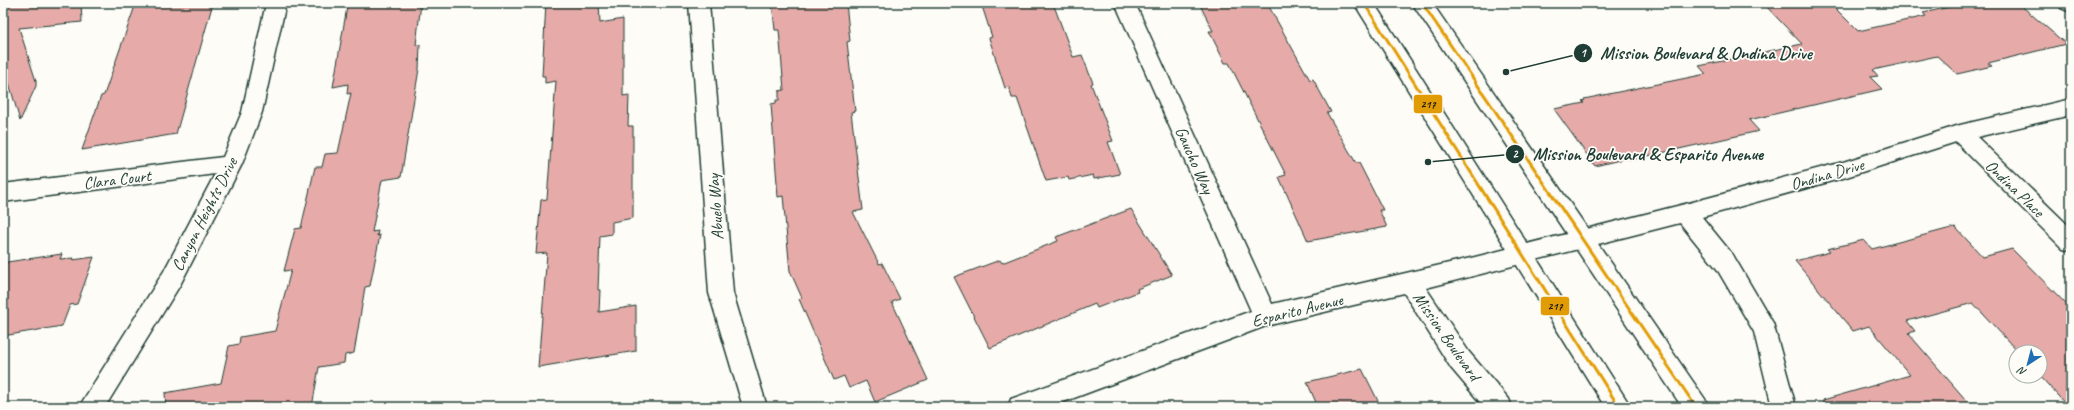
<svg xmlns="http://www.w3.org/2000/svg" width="2074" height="410" font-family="Caveat,sans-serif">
  <rect width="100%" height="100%" fill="#fdfcf7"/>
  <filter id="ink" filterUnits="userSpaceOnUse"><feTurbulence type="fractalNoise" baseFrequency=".025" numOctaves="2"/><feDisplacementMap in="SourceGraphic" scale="8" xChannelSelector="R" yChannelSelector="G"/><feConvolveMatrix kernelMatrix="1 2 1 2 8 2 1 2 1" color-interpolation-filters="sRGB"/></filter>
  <g filter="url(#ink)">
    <!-- building -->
    <path fill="#e6aba8" stroke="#1f3d34" d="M 3,3 L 81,3 L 82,22 L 19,28 L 36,81 L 36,86 L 20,121 L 3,62 Z
      M 136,3 L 213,3 L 176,134 L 82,150 L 101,96 L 104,95 Z
      M 352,3 L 421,3 L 416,45 L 420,45 L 419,69 L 401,177 L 382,180 L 372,232 L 378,231 L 377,236 L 380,235 L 370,286 L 365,287 L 354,353 L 345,355 L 344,363 L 319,367 L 312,407 L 166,407 L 165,393 L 221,383 L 229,346 L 239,344 L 240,337 L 275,331 L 291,270 L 284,271 L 295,229 L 301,228 L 315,167 L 322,167 L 325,154 L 338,153 L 351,93 L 347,94 L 348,84 L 333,87 L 347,7 L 351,6 Z
      M 546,3 L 599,3 L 600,23 L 623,19 L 623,96 L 629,95 L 628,126 L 633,126 L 633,218 L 612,222 L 612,234 L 600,236 L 598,290 L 600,290 L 599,312 L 636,306 L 636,351 L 538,367 L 547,253 L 536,254 L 541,200 L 547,199 L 556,81 L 545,83 L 545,76 L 542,76 Z
      M 772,3 L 846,3 L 850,41 L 847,42 L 855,111 L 851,112 L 863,210 L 853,212 L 879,264 L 882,263 L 900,299 L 892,302 L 928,380 L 875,402 L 866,381 L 849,388 L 844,376 L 834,380 L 799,299 L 802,298 L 790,271 L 783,196 L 778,197 L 771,104 L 776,103 L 776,100 L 779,100 L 779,91 L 784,90 L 779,30 L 775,30 Z
      M 981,3 L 1053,3 L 1073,57 L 1082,55 L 1093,83 L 1091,84 L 1113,141 L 1108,142 L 1120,174 L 1094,179 L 1093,175 L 1069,180 L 1068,177 L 1046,181 L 1017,98 L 1012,98 L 1009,87 L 1005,88 L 989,38 L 992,37 Z
      M 1199,3 L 1267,3 L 1310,80 L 1313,79 L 1331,112 L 1327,113 L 1356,163 L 1359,163 L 1383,210 L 1379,210 L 1387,227 L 1308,241 L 1279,177 L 1286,175 L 1229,63 L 1225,63 L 1209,31 L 1213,31 Z
      M 1763,3 L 1830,3 L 1858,31 L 1926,16 L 1923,13 L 1967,3 L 2018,3 L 2066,44 L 1988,63 L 1992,66 L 1957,74 L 1937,56 L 1873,70 L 1878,76 L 1870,77 L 1882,89 L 1749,120 L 1759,131 L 1630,160 L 1628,158 L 1595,166 L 1554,109 L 1584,103 L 1582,101 L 1585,100 L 1584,99 L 1706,74 L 1699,66 L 1802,44 Z
      M 1131,209 L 1172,275 L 1137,289 L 1138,292 L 1097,308 L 1095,304 L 990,348 L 954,277 L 1000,260 L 1002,263 L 1058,241 L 1056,237 Z
      M 1955,227 L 1983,257 L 2012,249 L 2071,309 L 2071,407 L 2068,407 L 2040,376 L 2040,352 L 2018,352 L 1973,303 L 1907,321 L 1915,331 L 1908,333 L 1972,407 L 1824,407 L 1823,400 L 1910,375 L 1869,326 L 1853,331 L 1795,261 L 1830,252 L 1827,249 L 1864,240 L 1872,249 Z
      M 62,254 L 60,259 L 74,258 L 73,260 L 94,257 L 77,304 L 70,305 L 62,326 L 3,336 L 3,272 L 7,262 Z
      M 1362,369 L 1381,407 L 1318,407 L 1307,382 Z"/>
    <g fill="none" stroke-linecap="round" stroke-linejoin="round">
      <defs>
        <path id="minor" d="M 266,3 L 286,3 L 262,112 L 242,164 L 180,285 L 105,407 L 79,407 L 164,271 L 215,174 L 3,202 L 3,184 L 223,157 L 242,112 Z
          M 689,3 L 709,3 L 733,293 L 767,407 L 743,407 L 709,293 Z
          M 1115,3 L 1135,3 L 1272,304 L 1475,257 L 1685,204 L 1843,162 L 1960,125 L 2071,99 L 2071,115 L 1977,137 L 2071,228 L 2071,251 L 2063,249 L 1956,142 L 1843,178 L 1702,217 L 1733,255 L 1773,323 L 1796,407 L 1772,407 L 1754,332 L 1717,269 L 1680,223 L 1426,288 L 1469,352 L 1509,399 L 1512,407 L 1484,407 L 1451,368 L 1404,293 L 1266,326 L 1050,407 L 1008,407 L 1011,399 L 1251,311 Z
          M 2058,3 L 2071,3 L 2071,12 L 2061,8 Z"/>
        <path id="major" d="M 1354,3 L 1374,3 L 1631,407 L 1605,407 Z
          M 1412,3 L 1432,3 L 1705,399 L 1708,407 L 1682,407 Z"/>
      </defs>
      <!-- minor casing -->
      <use href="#minor" stroke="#1f3d34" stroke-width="3"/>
      <!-- major casing -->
      <use href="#major" stroke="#1f3d34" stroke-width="3"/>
      <!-- minor -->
      <use href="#minor" fill="#fdfcf7" fill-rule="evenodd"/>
      <!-- major -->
      <use href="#major" fill="#fdfcf7" fill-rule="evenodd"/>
      <defs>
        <path id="bus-1" d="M 1364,3 L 1619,407
          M 1422,3 L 1696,407"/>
      </defs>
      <!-- bus-1 casing -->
      <use href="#bus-1" stroke="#fdfcf7" stroke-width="6"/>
      <!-- bus-1 -->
      <use href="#bus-1" stroke="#e19c05" stroke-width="3"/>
    </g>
  </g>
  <g text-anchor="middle" stroke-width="3.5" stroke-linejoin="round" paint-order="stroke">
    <!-- street labels -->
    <g font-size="17" fill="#1f3d34" stroke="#fdfcf7">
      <text transform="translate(1195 160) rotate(66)" y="6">Gaucho Way</text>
      <text transform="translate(1827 174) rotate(-16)" y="6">Ondina Drive</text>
      <text transform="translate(117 179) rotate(-7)" y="6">Clara Court</text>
      <text transform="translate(2015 188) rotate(44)" y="6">Ondina Place</text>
      <text transform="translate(715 207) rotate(-94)" y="6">Abuelo Way</text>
      <text transform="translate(204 214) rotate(-63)" y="6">Canyon Heights Drive</text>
      <text transform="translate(1297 310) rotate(-14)" y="6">Esparito Avenue</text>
      <text transform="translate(1447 336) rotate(55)" y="6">Mission Boulevard</text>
    </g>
  </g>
  <!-- callouts -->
  <path fill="none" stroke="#1f3d34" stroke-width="1.5" d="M1506 72L1583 53M1428 162L1515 154"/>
  <g fill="#1f3d34" stroke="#fdfcf7" stroke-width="1.5">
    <circle cx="1506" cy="72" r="4"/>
    <circle cx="1428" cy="162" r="4"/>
    <circle cx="1583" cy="53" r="10"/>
    <circle cx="1515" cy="154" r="10"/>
  </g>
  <g font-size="12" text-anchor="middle" font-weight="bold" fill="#fff">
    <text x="1583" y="57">1</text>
    <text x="1515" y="158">2</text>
  </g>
  <g font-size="18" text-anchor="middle" font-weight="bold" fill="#1f3d34" stroke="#fdfcf7" stroke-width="3.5" stroke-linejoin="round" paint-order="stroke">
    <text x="1706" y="59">Mission Boulevard &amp; Ondina Drive</text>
    <text x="1648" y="160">Mission Boulevard &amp; Esparito Avenue</text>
  </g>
  <g stroke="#fdfcf7" stroke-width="1.5">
    <rect x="1413" y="94" width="30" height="20" rx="4" fill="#e19c05"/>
    <rect x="1540" y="296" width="30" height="20" rx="4" fill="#e19c05"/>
  </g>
  <g font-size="11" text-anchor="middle" font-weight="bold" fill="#111">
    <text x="1428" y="108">217</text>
    <text x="1555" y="310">217</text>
  </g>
  <!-- margin -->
  <rect width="2074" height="410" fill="none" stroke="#fdfcf7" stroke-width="16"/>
  <rect x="8" y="8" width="2058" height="394" fill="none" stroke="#1f3d34" stroke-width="1.5" filter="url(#ink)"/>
  <!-- north arrow -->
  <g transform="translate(2028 364) rotate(216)"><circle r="19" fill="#fdfcf7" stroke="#a4b0a9"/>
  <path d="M0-3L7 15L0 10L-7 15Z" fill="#1f6fb2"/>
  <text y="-6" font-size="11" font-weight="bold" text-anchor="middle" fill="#1f3d34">N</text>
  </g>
</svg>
